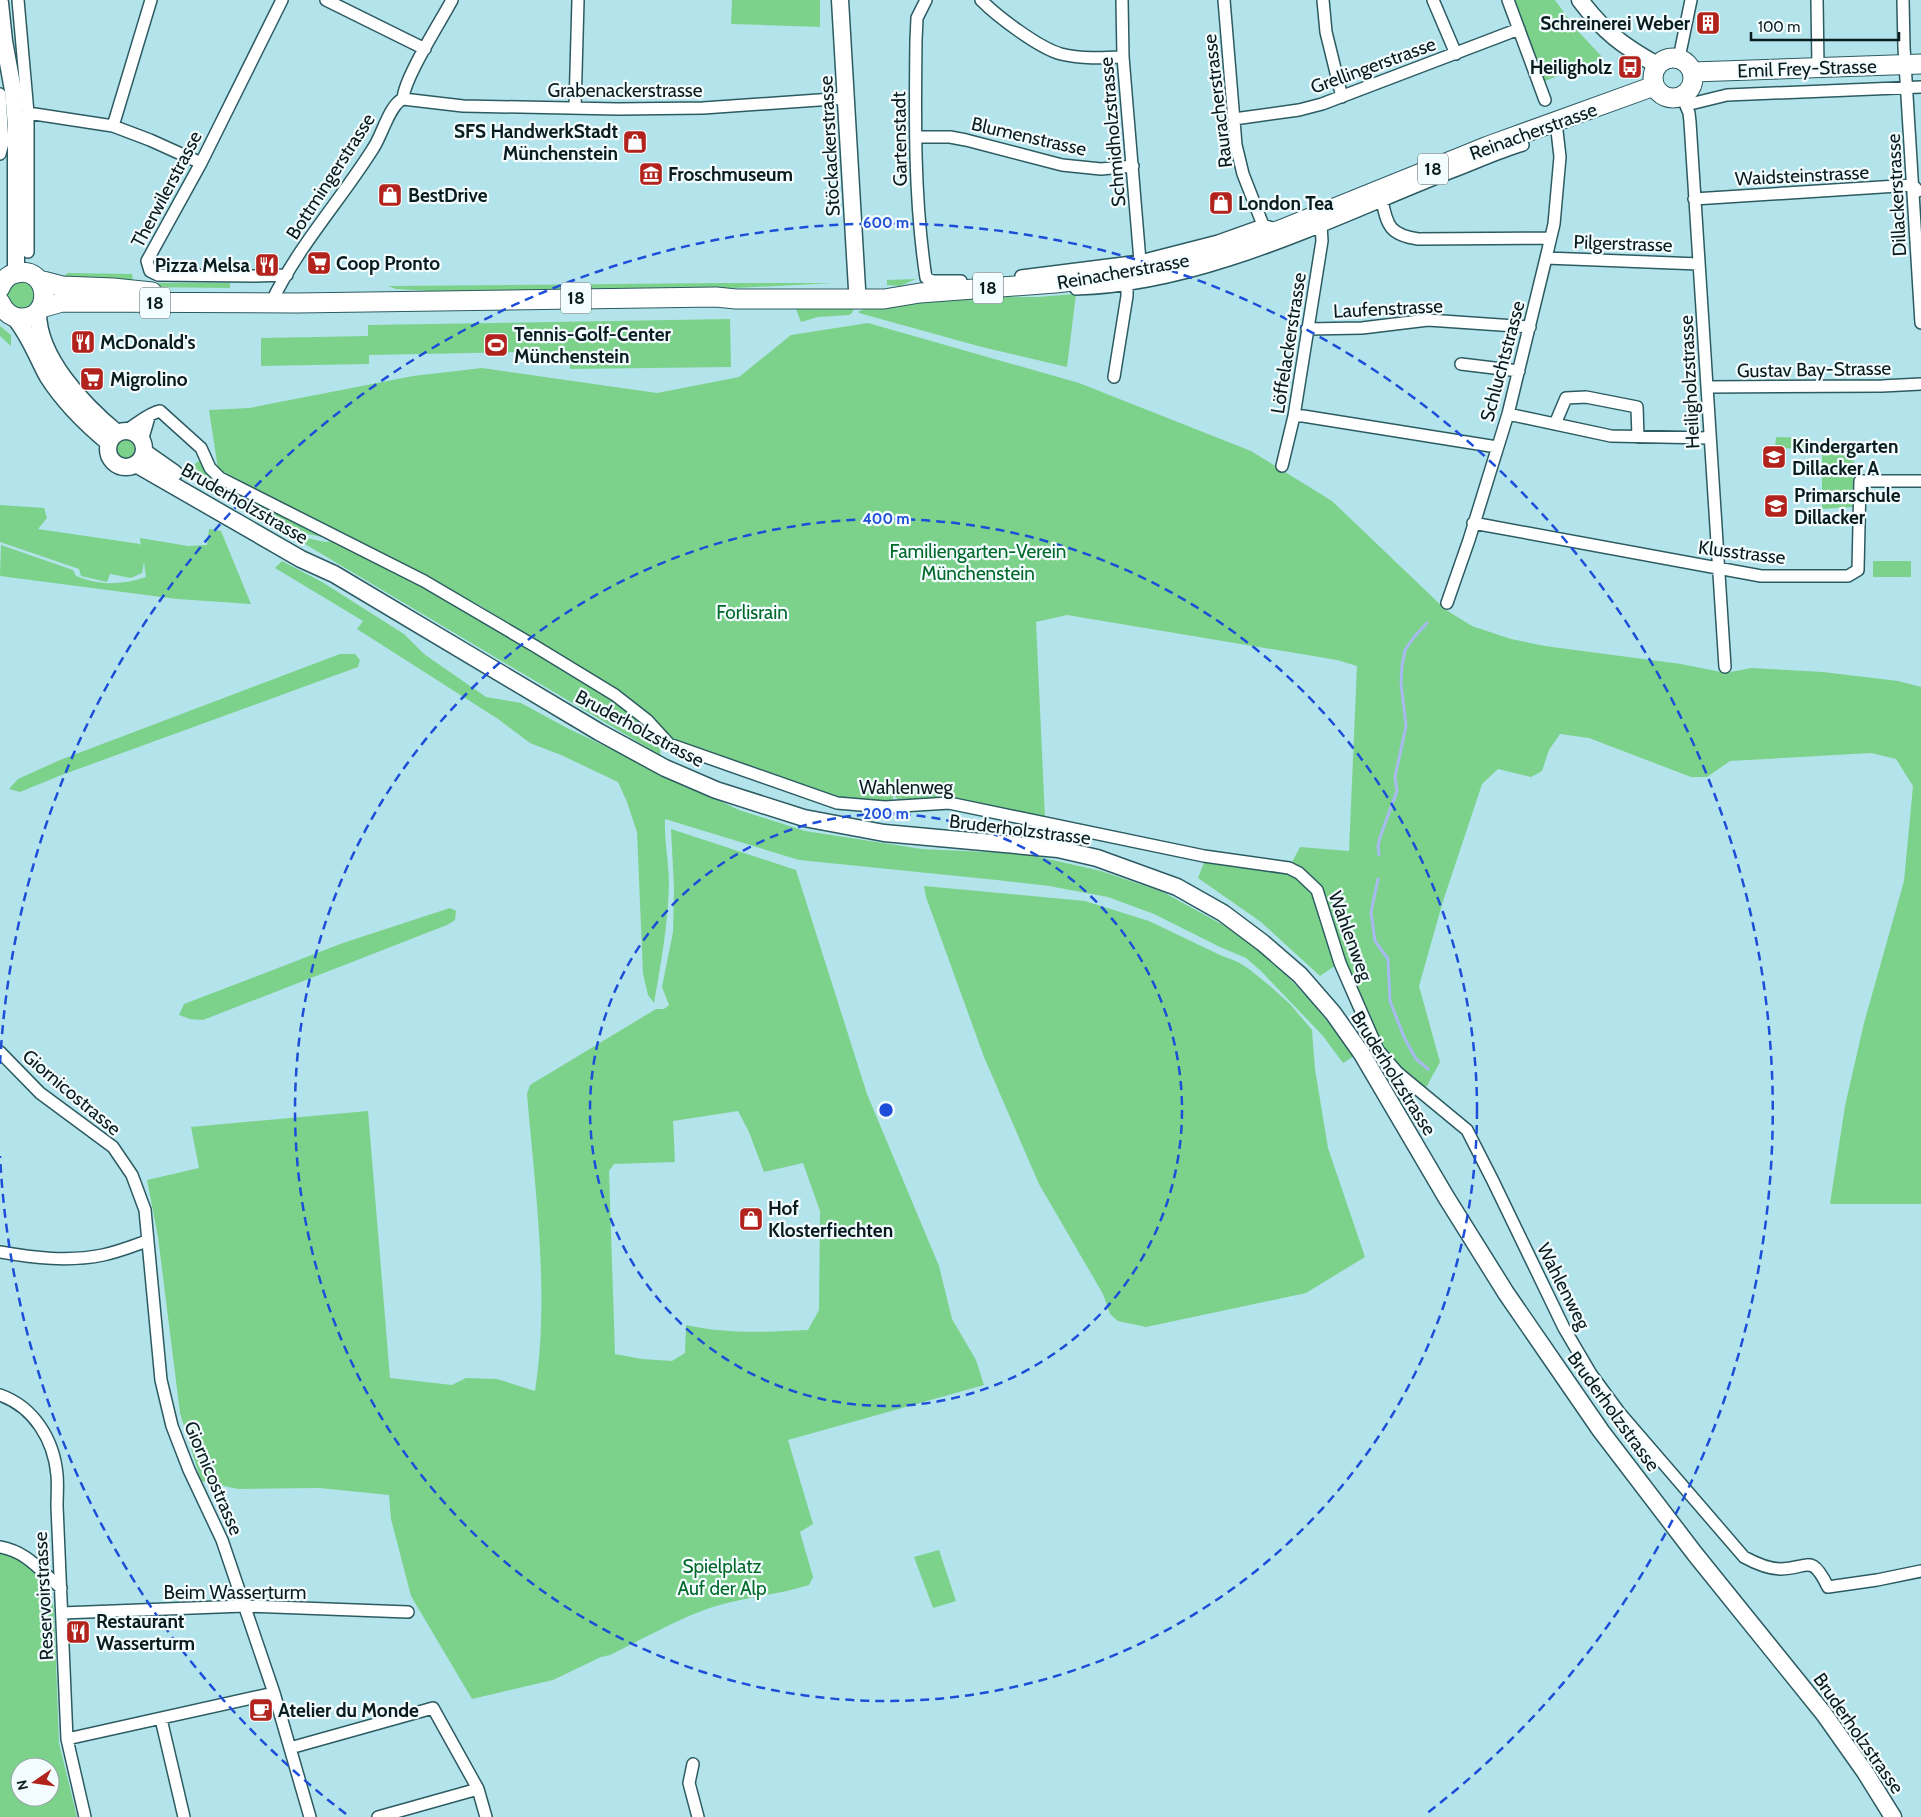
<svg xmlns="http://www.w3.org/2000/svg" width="1921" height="1817" font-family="Cabin,sans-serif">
  <rect width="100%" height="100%" fill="#b3e3eb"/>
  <!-- green -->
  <path fill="#7dd28b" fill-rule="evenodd" d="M 732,0 L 820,0 L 820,27 L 731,24 Z
    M 1513,0 L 1555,0 L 1576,29 L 1603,58 L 1545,81 Z
    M 68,273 L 132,274 L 133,283 L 230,283 L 230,288 L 147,287 L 65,281 L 65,275 Z
    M 23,279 L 36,288 L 33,308 L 17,311 L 5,295 L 9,285 Z
    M 916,279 L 900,286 L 887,285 L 887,280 Z
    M 723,283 L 834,283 L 697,290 L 464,293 L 396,289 L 388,286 Z
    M 1076,294 L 1067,367 L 978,346 L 859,313 L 859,311 L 872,306 L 1008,297 L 1038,297 Z
    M 795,306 L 854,308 L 852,313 L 849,315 L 818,317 L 801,322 Z
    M 730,319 L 731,367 L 570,369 L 569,351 L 369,355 L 369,364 L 261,366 L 261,338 L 368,336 L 368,325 Z
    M 868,323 L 1079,383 L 1251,451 L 1332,501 L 1446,610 L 1472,626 L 1511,639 L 1545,646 L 1681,664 L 1726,673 L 1751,668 L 1823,672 L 1898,681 L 1921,687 L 1921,1204 L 1830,1204 L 1845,1106 L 1864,1023 L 1904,881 L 1913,786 L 1896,759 L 1871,753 L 1730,761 L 1707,777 L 1691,777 L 1589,738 L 1560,734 L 1549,750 L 1542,771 L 1531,777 L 1498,769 L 1482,784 L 1443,901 L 1419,986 L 1440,1062 L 1423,1093 L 1378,1050 L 1339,963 L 1320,976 L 1261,922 L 1198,878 L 1205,860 L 1289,868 L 1300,847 L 1349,851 L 1357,666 L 1337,660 L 1067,615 L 1036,622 L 1045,818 L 949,803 L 904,806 L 894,795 L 892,801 L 888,804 L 842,800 L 676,742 L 665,735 L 618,691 L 479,605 L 218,469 L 209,410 L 249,408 L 413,376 L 482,368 L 657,393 L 739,377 L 791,335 Z
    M 0,326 L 11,335 L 11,346 L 0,336 Z
    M 1776,437 L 1806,438 L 1806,449 L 1775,448 Z
    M115 449a10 10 0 1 1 20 0a10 10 0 1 1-20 0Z
    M 1822,452 L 1854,453 L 1853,507 L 1822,509 Z
    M 199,461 L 217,482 L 328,538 L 282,529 L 186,469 Z
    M 0,505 L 44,508 L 47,518 L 38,529 L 140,544 L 141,548 L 140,538 L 188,546 L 207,545 L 209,529 L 221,531 L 251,604 L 177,599 L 0,576 L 1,545 L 73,570 L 76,576 C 101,586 121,585 146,577 L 144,562 L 142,573 L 131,578 L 110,574 L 107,582 L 81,576 L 79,569 L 0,542 Z
    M 288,534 L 325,542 L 335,541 L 442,595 L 590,683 L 645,724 L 661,744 L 660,755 Z
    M 282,561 L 322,582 L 404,634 L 424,654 L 486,697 L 521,703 L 567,728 L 739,810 L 805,831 L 922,849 L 1026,854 L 1101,871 L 1163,892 L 1234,931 L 1276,965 L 1312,1002 L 1354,1056 L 1343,1063 L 1323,1036 L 1261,971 L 1246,958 L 1220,947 L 1154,914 L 1108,897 L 1049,886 L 997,880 L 799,860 L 665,819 C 664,840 669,862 669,884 C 668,924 661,963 654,1003 L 648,995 L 643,974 L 637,832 L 627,802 L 618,782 L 561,755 L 530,743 L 498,719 L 357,629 L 363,621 L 275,568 Z
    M 1873,561 L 1911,561 L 1911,577 L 1873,577 Z
    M 340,654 L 355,654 L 360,660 L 358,667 L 59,776 L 20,792 L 9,789 L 18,779 L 60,760 Z
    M 671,829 L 796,870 L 867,1094 L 939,1266 L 952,1319 L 976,1360 L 984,1385 L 788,1440 L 813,1524 L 800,1532 L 813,1577 L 809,1585 C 775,1596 738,1597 704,1610 C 672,1622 641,1640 610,1655 L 601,1657 L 553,1680 L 472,1699 L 411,1596 L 391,1519 L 389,1495 L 319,1488 L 238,1489 L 201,1481 L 180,1413 L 158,1237 L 147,1180 L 199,1168 L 191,1127 L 368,1111 L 390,1378 L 452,1385 L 466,1378 L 497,1379 L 535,1391 C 550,1295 535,1190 527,1094 L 530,1085 L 656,1009 L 664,1009 L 669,1005 L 662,987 L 673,932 L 674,888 ZM 738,1111 L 749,1132 L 764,1172 L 803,1163 L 820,1211 L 819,1310 L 808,1330 C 766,1332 727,1334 686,1325 L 685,1353 L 672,1361 L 642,1359 L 615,1354 L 609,1171 L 614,1164 L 675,1162 L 673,1121 Z
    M 924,886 L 1085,901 L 1149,921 L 1220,955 L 1238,962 L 1249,969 L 1270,986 L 1290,1004 L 1312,1030 L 1315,1069 L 1328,1148 L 1365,1257 L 1306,1293 L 1146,1327 L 1118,1321 L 1110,1314 L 1103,1294 L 1039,1184 L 984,1057 L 926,897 Z
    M 450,908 L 456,911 L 455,920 L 447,925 L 203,1020 L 190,1019 L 179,1015 L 184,1004 L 343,943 Z
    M 0,1547 L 49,1578 L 54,1611 L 59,1743 L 77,1817 L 0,1817 ZM 20,1767 L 50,1767 L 50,1797 L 20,1797 Z
    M 939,1550 L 956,1601 L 933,1608 L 914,1557 Z"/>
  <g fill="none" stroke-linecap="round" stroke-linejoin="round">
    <!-- stream -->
    <path stroke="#a6baf0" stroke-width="3" d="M 1379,855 L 1378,846 L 1380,837 L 1397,791 L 1395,777 L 1406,726 L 1401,683 L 1402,666 L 1405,650 L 1414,637 L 1427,623
      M 1378,879 L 1371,912 L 1375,941 L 1388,959 L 1390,1001 L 1404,1037 L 1416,1059 L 1428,1069"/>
    <defs>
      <path id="street" d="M 18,0 L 28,113 L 28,252
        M 282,0 L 201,163 L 147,261 L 150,271 L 158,275 L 254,276 L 287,275
        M 326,0 L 425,49
        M 926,0 L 917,18 L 916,40 C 915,119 914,200 926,278 L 933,281 L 961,281
        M 981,0 C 998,17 1039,48 1061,54 C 1082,59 1102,58 1123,57
        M 1122,0 L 1123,57 L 1140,261 L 1137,267
        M 1224,0 L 1236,145 L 1243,174 L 1263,225
        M 1323,0 L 1326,32 L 1342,97
        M 1433,0 L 1456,54
        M 1508,0 L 1545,100
        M 1817,0 L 1818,67
        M 1903,0 L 1904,47 L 1921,323
        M 1679,58 L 1691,0
        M 0,94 L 3,143 L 0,154
        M 1682,96 L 1689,113 L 1690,122 L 1725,667
        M 403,99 L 463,106 L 618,109 L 703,108 L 847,98
        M 1686,105 L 1727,95 L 1921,87
        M 575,108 L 578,0
        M 28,113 L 113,126 L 150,140 L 201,163
        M 1234,119 L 1299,110 L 1322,104 L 1519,29
        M 113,126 L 151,0
        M 917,137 L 950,137 L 966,140 L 1062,165 L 1101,169 L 1133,166
        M 1694,199 L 1913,185 L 1918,191
        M 1382,200 C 1387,227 1391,235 1418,239 L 1550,238
        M 1546,258 L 1699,264
        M 1021,276 L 1140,261 L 1218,241 L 1263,225 L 1278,230
        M 1076,289 C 1204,286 1335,218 1452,172 C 1476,163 1499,152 1523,145
        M 271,303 C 298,246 341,200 374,147 C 382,135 390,104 403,99 C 404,78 441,21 452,0
        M 1307,329 L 1362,328 L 1428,320 L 1530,327
        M 1461,364 L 1519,371
        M 1114,377 L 1127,296 L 1127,286
        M 1708,387 L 1882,386 L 1921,384
        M 1508,414 L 1611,436 L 1710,438
        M 1294,416 L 1303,416 L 1497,447
        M 1555,424 L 1566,398 L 1586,397 L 1637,407 L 1638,437
        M 127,430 C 137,424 149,413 160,411 L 201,448 L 210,468 L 220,478 L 424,581 L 533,645 L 615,695 L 647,720 L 669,744 L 837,803 L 885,807 L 949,803 L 1204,856 L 1289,868 L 1299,873 L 1317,890 L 1340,963 L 1378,1050 L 1398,1073 L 1467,1130 L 1493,1181 L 1564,1328 L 1591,1374 L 1619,1412 L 1744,1557 C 1755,1563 1768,1569 1781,1569 C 1809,1568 1811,1553 1828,1587 L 1877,1580 L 1921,1571
        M 142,441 L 149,417
        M 1282,466 L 1294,416 L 1322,241 L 1321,225
        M 1473,523 L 1761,576 L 1848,576 L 1858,570 L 1860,481 L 1921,481
        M 1447,603 L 1469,540 L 1508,414 L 1546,258 L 1554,224 L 1560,157 L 1556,122
        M 0,1052 L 40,1093 L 113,1147 L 132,1175 L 145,1210 L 161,1380 L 172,1426 L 189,1470 L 222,1540 L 274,1693 L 310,1817
        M 0,1252 C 34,1258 69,1262 103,1255 C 118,1252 133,1246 147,1241
        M 0,1395 C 34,1407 54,1440 57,1475 C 58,1485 57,1496 57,1506 L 67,1739 L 85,1817
        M 0,1547 C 28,1552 40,1571 61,1588
        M 62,1613 L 244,1606 L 408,1612
        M 161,1719 L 184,1817
        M 67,1739 L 274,1693
        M 290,1748 L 433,1708 L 478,1789 L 486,1817
        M 693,1764 L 689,1783 L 698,1817
        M 378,1817 L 478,1789"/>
      <path id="secondary" d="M 840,0 L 857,289
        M 1580,0 C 1604,32 1623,46 1657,65
        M 0,3 L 4,41 L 13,90 L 16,126 L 16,273
        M 38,311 C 37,357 83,405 117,433
        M 14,317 C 29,334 37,357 48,377 C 64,402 85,423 108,442
        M108 449a18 18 0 1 1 36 0a18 18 0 1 1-36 0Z
        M 144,452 L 174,473
        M 136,464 L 301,559 L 334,574 L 599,732 L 665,768 L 716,790 L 804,818 L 884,833 L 1058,849 L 1097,858 L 1177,887 L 1223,913 L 1263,943 L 1300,975 L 1333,1013 L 1362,1054 L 1446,1197 L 1506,1293 L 1601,1431 L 1695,1554 L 1824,1714 L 1865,1772 L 1893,1817"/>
      <path id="primary" d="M1653 78a20 20 0 1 1 40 0a20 20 0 1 1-40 0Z
        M 1693,72 L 1921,64
        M 39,280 L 62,286 L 113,288 L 152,292
        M 0,288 C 3,280 9,274 17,273 C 50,266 54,320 20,318 C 10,317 4,311 0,302
        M 41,308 L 62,302 L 297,303 L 716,297 L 736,299 L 884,299 L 920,293 L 1055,283 L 1101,278 L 1152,270 L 1188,261 L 1280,230 L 1488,146 L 1654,86"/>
    </defs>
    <!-- street casing -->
    <use href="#street" stroke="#2d5b62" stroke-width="14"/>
    <!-- secondary casing -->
    <use href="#secondary" stroke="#2d5b62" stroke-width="19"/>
    <!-- primary casing -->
    <use href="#primary" stroke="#2d5b62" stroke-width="21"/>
    <!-- street -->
    <use href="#street" stroke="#fff" stroke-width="11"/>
    <!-- secondary -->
    <use href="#secondary" stroke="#fff" stroke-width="16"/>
    <!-- primary -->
    <use href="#primary" stroke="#fff" stroke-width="19"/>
  </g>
  <!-- distance rings -->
  <g fill="none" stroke="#1d4ed8" stroke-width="2.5" stroke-dasharray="9 6">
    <circle cx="886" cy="1110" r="296"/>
    <circle cx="886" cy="1110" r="591"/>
    <path d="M346 1814A887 887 0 0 1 0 1156M0 1064A887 887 0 1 1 1426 1814"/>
  </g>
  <!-- icons -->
  <defs>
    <symbol id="building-square" viewBox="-11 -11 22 22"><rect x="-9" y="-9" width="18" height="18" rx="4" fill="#b2231d" stroke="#f3fcfe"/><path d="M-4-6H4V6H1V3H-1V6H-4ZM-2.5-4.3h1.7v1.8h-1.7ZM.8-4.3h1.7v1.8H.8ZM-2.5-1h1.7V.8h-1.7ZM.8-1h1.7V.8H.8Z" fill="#fff"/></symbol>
    <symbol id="bus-square" viewBox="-11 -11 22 22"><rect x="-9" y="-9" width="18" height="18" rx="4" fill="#b2231d" stroke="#f3fcfe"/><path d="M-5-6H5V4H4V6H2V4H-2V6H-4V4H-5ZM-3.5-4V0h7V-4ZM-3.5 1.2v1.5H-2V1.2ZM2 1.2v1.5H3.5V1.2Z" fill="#fff"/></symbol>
    <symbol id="shop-square" viewBox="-11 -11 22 22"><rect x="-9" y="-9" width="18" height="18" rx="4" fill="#b2231d" stroke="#f3fcfe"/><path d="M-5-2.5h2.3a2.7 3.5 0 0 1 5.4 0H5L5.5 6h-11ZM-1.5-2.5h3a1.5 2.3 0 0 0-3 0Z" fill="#fff"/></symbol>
    <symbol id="museum-square" viewBox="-11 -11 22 22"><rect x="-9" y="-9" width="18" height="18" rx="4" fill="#b2231d" stroke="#f3fcfe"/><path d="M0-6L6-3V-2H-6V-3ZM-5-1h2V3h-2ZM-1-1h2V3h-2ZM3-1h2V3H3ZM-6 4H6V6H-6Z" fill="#fff"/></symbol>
    <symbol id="supermarket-square" viewBox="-11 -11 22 22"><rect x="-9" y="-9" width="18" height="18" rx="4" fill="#b2231d" stroke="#f3fcfe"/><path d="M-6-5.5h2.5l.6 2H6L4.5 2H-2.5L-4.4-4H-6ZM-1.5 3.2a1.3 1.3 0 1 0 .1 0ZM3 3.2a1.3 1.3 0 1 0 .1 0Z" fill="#fff"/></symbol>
    <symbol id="restaurant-square" viewBox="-11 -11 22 22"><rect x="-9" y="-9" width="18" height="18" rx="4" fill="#b2231d" stroke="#f3fcfe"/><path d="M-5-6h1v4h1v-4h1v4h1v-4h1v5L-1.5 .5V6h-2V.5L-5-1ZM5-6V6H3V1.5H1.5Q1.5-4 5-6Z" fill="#fff"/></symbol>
    <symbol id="stadium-square" viewBox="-11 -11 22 22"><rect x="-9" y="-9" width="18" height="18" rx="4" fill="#b2231d" stroke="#f3fcfe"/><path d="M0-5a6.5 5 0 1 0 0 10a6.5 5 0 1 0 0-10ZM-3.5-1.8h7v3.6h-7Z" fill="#fff"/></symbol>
    <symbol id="school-square" viewBox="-11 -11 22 22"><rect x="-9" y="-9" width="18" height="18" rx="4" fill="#b2231d" stroke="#f3fcfe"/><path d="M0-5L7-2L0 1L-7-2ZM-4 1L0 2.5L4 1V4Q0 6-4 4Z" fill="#fff"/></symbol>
    <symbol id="cafe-square" viewBox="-11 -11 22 22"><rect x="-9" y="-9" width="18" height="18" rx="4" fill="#b2231d" stroke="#f3fcfe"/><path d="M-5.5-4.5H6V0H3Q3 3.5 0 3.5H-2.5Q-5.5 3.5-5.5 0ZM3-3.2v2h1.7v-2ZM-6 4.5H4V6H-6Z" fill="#fff"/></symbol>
  </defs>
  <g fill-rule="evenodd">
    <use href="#building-square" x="1694" y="9" width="28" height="28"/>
    <use href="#bus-square" x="1616" y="53" width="28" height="28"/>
    <use href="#shop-square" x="621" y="128" width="28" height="28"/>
    <use href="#museum-square" x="637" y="160" width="28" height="28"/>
    <use href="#shop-square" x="376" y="181" width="28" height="28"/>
    <use href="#shop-square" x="1207" y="189" width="28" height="28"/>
    <use href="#supermarket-square" x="305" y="249" width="28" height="28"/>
    <use href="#restaurant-square" x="253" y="251" width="28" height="28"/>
    <use href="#restaurant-square" x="69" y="328" width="28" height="28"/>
    <use href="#stadium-square" x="482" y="331" width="28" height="28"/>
    <use href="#supermarket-square" x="78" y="365" width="28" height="28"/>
    <use href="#school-square" x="1760" y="443" width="28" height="28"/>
    <use href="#school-square" x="1762" y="492" width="28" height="28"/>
    <use href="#shop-square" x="737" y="1205" width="28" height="28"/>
    <use href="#restaurant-square" x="64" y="1618" width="28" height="28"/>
    <use href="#cafe-square" x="247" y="1696" width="28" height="28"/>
  </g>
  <g text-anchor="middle" stroke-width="4.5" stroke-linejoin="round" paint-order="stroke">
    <!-- shield labels -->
    <g fill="#f3fcfe" stroke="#4f5f62" stroke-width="1">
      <rect x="1418" y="153.5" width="30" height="31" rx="4"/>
      <rect x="973" y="272.5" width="30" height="31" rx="4"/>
      <rect x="561" y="282.5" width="30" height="31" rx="4"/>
      <rect x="140" y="287.5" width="30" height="31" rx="4"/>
    </g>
    <g font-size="18" font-weight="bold" fill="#091c1f">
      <text x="1433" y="175">18</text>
      <text x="988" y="294">18</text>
      <text x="576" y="304">18</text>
      <text x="155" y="309">18</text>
    </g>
    <!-- poi labels -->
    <g font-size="19" font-weight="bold" fill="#091c1f" stroke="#f3fcfe" text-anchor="start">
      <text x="1690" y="30" text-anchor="end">Schreinerei Weber</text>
      <text x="1612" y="74" text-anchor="end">Heiligholz</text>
      <text x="618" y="138" text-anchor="end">SFS HandwerkStadt<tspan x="618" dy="22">Münchenstein</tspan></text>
      <text x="668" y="181">Froschmuseum</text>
      <text x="408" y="202">BestDrive</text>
      <text x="1238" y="210">London Tea</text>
      <text x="336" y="270">Coop Pronto</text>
      <text x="250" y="272" text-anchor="end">Pizza Melsa</text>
      <text x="514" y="341">Tennis-Golf-Center<tspan x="514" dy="22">Münchenstein</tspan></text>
      <text x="100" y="349">McDonald's</text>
      <text x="110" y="386">Migrolino</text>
      <text x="1792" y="453">Kindergarten<tspan x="1792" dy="22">Dillacker A</tspan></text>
      <text x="1794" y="502">Primarschule<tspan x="1794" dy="22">Dillacker</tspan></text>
      <text x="768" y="1215">Hof<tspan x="768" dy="22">Klosterfiechten</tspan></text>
      <text x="96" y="1628">Restaurant<tspan x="96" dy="22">Wasserturm</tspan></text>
      <text x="278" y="1717">Atelier du Monde</text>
    </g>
    <!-- street labels -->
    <g font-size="19" fill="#091c1f" stroke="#f3fcfe">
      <text transform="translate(1373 65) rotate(-20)" y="7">Grellingerstrasse</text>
      <text transform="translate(1807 68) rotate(-2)" y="7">Emil Frey-Strasse</text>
      <text x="625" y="97">Grabenackerstrasse</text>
      <text transform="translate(1217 101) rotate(-97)" y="7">Rauracherstrasse</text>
      <text transform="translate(1533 131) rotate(-20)" y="7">Reinacherstrasse</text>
      <text transform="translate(1112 132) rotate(-95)" y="7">Schmidholzstrasse</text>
      <text transform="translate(1029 136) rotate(13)" y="7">Blumenstrasse</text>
      <text transform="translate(899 139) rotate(-91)" y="7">Gartenstadt</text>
      <text transform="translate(829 146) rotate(-93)" y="7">Stöckackerstrasse</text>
      <text transform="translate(1802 175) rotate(-3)" y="7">Waidsteinstrasse</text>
      <text transform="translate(330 176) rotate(-57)" y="7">Bottmingerstrasse</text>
      <text transform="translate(166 189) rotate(-62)" y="7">Therwilerstrasse</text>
      <text transform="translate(1896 195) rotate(-93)" y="7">Dillackerstrasse</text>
      <text transform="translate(1623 243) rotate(2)" y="7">Pilgerstrasse</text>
      <text transform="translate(1123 271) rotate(-10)" y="7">Reinacherstrasse</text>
      <text transform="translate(1388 308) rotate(-3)" y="7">Laufenstrasse</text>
      <text transform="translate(1288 343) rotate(-81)" y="7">Löffelackerstrasse</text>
      <text transform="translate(1502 361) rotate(-75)" y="7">Schluchtstrasse</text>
      <text transform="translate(1814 369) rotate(-1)" y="7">Gustav Bay-Strasse</text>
      <text transform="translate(1689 382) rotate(-93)" y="7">Heiligholzstrasse</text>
      <text transform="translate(245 503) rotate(30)" y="7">Bruderholzstrasse</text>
      <text transform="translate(1742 552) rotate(7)" y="7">Klusstrasse</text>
      <text transform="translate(640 728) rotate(28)" y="7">Bruderholzstrasse</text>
      <text x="906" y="794">Wahlenweg</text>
      <text transform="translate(1020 829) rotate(7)" y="7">Bruderholzstrasse</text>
      <text transform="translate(1351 936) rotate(70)" y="7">Wahlenweg</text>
      <text transform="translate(1394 1073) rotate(58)" y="7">Bruderholzstrasse</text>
      <text transform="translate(72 1092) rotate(40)" y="7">Giornicostrasse</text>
      <text transform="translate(1564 1286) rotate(63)" y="7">Wahlenweg</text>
      <text transform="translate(1614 1411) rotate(54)" y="7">Bruderholzstrasse</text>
      <text transform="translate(214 1478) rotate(67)" y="7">Giornicostrasse</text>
      <text x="235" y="1599">Beim Wasserturm</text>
      <text transform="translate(43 1596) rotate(-93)" y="7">Reservoirstrasse</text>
      <text transform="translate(1859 1733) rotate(55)" y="7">Bruderholzstrasse</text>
    </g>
    <!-- park labels -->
    <g font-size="19" fill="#006828" stroke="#f3fcfe">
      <text x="978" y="558">Familiengarten-Verein<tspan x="978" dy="22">Münchenstein</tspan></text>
      <text x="752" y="619">Forlisrain</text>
      <text x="722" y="1573">Spielplatz<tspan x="722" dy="22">Auf der Alp</tspan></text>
    </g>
  </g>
  <circle cx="886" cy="1110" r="8" fill="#1d4ed8" stroke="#f3fcfe" stroke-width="2.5"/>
  <g font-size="15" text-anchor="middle" font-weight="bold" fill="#1d4ed8" stroke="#f3fcfe" stroke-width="4.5" stroke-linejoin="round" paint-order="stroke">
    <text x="886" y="228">600 m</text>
    <text x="886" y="524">400 m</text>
    <text x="886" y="819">200 m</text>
  </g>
  <!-- north arrow -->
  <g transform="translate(35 1782) rotate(257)"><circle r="24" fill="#f3fcfe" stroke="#95a2a5"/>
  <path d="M0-4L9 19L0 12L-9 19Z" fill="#b2231d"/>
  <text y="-8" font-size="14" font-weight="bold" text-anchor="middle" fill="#091c1f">N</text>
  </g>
  <!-- scale -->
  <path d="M1751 32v8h148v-8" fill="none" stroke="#091c1f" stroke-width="2.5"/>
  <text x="1758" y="32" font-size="15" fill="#091c1f" stroke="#f3fcfe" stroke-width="4" paint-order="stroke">100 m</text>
</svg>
